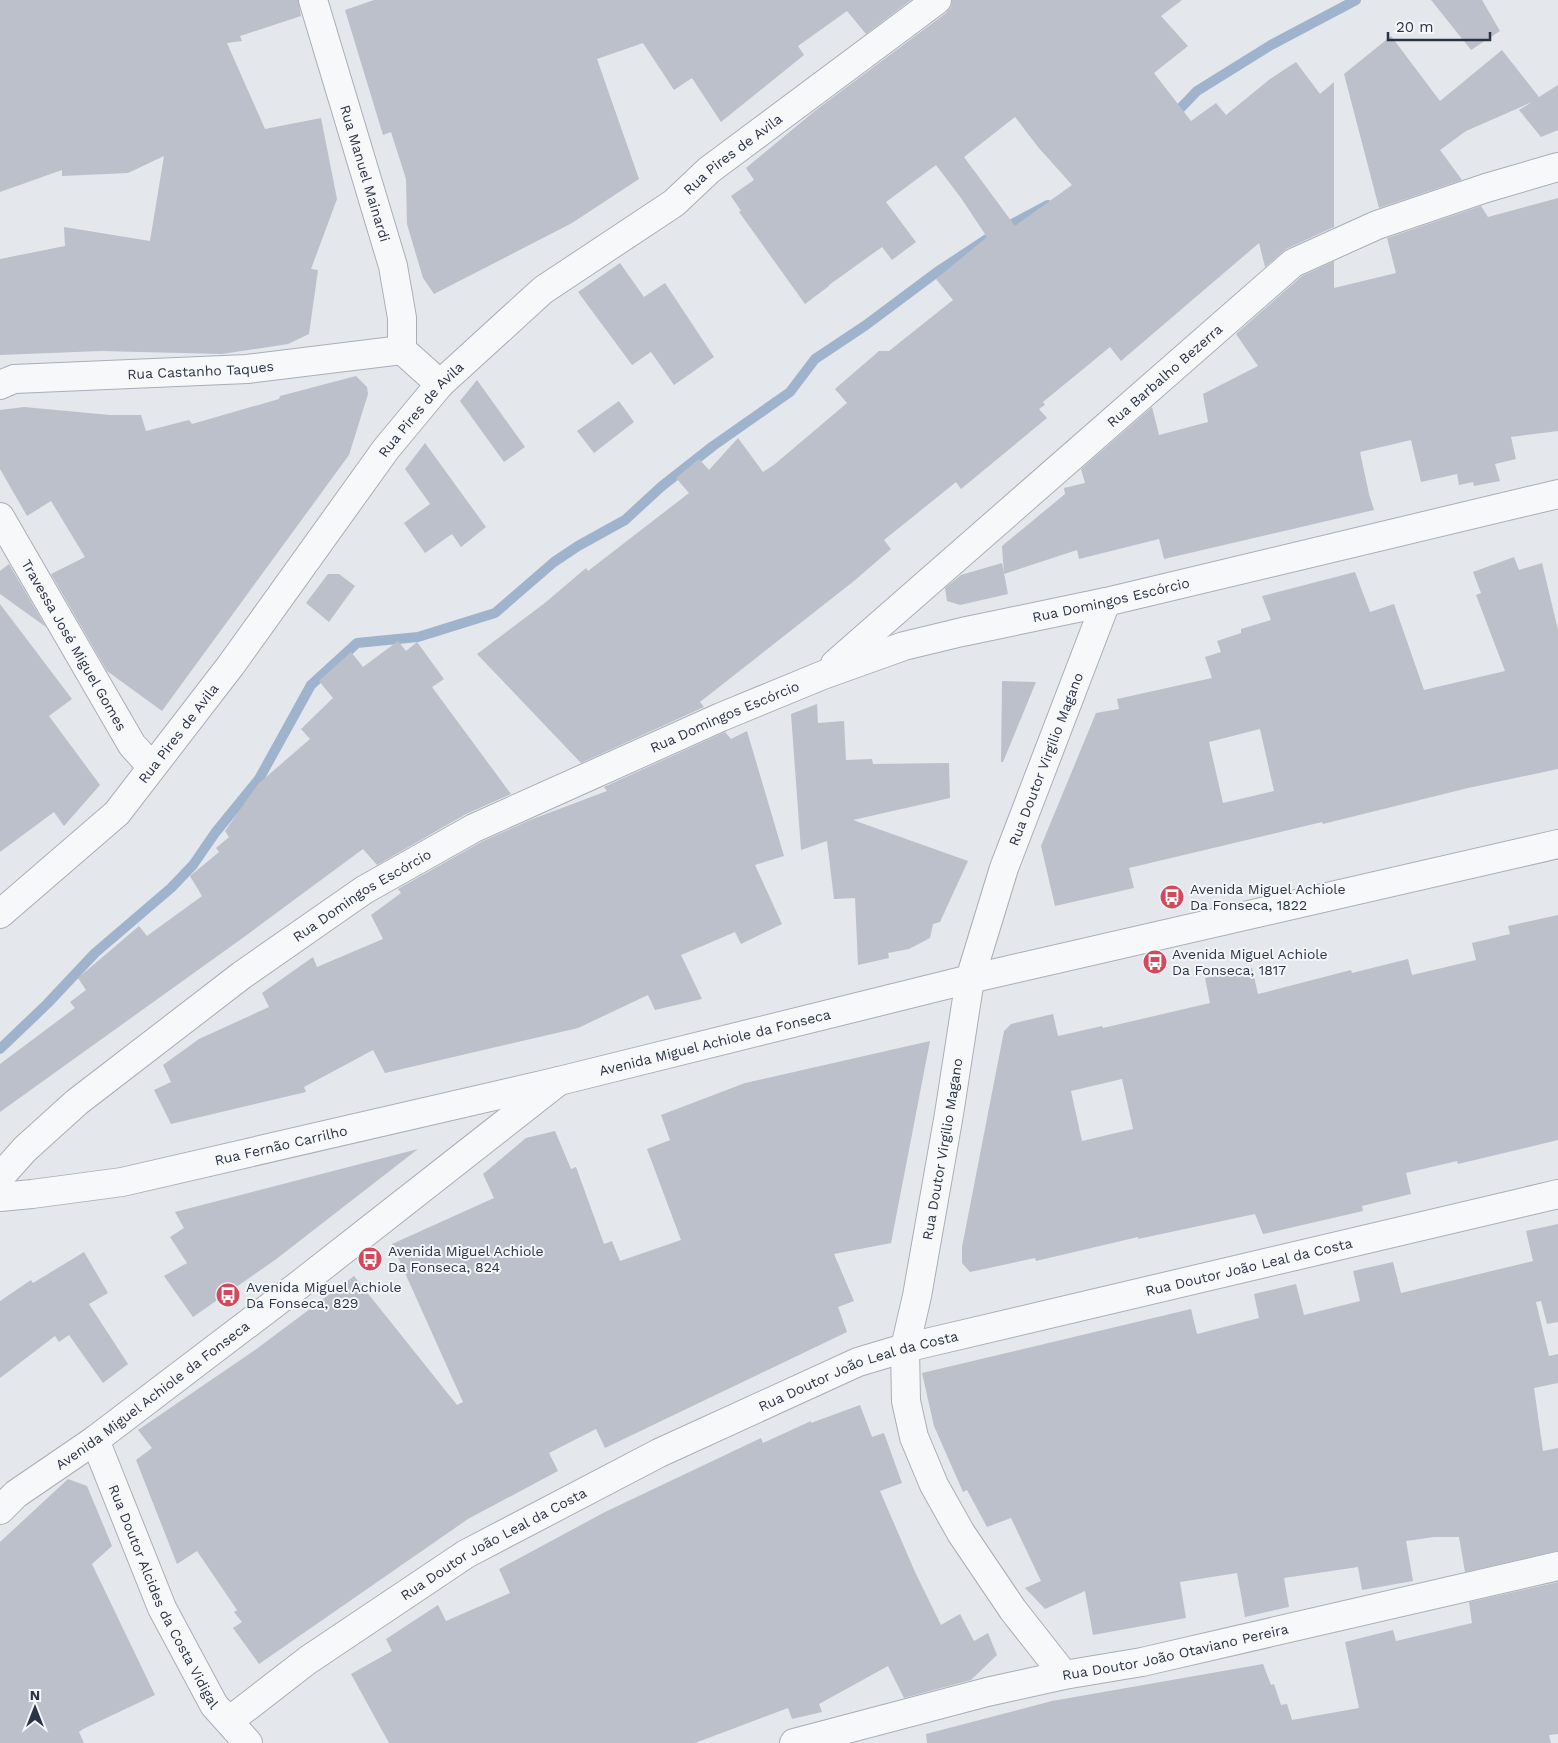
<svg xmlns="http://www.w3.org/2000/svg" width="1558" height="1743" font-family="'Work Sans',sans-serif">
  <rect width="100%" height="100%" fill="#e4e7ec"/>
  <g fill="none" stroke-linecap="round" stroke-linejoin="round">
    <!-- stream -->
    <path stroke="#9fb4cc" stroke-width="10" d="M 1172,117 L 1197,91 L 1271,45 L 1356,0
      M 1001,230 L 1048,205
      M 0,1049 L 47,1004 L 95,953 L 171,888 L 193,865 L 215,833 L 259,779 L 311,685 L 357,643 L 418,637 L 495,613 L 554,562 L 578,546 L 625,520 L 662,486 L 713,446 L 790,392 L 815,359 L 866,325 L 937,272 L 987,239"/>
  </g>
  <!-- building -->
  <path fill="#bbc0ca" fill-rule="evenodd" d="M 0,0 L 298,0 L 301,16 L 240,36 L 242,41 L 227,43 L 265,129 L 321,118 L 337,199 L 311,269 L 318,270 L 309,334 L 288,344 L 222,354 L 101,351 L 0,355 L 0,259 L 65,246 L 64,227 L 150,241 L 164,156 L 128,173 L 62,176 L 62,170 L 0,192 Z
    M 374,0 L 911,0 L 866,34 L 847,11 L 798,46 L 804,55 L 721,122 L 692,78 L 674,90 L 643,43 L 597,59 L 639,179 L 572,223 L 434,294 L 423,278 L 407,224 L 406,179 L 391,132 L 383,135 L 345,10 Z
    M 952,0 L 1182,0 L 1161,16 L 1188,46 L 1154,73 L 1191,121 L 1216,103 L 1226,115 L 1270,79 L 1296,62 L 1320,94 L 1334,82 L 1334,227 L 1286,249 L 1265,267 L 1259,243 L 1121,361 L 1110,347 L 1043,402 L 1045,405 L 1039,409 L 1047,418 L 961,489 L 956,482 L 884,540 L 891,549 L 854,581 L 700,702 L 704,707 L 581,763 L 477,654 L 546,602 L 586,568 L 588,571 L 689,493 L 676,478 L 699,459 L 709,470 L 738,438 L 763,472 L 775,464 L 847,403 L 835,389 L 879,351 L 889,351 L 953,300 L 936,279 L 987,237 L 961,198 L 936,165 L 886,202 L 916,242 L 892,260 L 882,247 L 829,285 L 829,286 L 805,304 L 739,212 L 741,211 L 731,196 L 754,180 L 746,168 L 816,110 L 946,13 L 951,7 ZM 1015,117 L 1038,147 L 1072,185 L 1015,226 L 964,157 Z
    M 1431,0 L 1482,0 L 1500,31 L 1471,50 Z
    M 1391,36 L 1440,101 L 1502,50 L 1539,97 L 1558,85 L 1558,130 L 1541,137 L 1519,110 L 1532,102 L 1466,131 L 1440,150 L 1462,180 L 1379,208 L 1344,74 Z
    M 1558,198 L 1558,431 L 1511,437 L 1516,459 L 1495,464 L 1500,481 L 1474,486 L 1473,482 L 1459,485 L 1457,474 L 1421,482 L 1411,440 L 1360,452 L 1369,494 L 1374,510 L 1164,559 L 1159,539 L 1079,559 L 1077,550 L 1004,574 L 1002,546 L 1065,494 L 1064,488 L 1085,483 L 1081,469 L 1152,407 L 1159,435 L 1208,422 L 1203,394 L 1258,366 L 1236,334 L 1302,276 L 1334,261 L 1334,288 L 1396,273 L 1387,238 L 1481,206 L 1488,217 Z
    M 620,263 L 644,297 L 665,283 L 714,357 L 674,385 L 651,352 L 632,365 L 578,292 Z
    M 356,376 L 367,387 L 368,394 L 349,455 L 162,711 L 107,671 L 51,574 L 85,557 L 51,501 L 27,516 L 0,469 L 0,410 L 24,407 L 110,415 L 141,415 L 146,431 L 189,420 L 192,424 L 279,399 L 280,396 Z
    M 477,380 L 525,447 L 504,462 L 460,401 Z
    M 619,401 L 634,422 L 594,453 L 577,431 Z
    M 425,443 L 486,527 L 461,547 L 452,534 L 425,553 L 404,523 L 430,504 L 405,469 Z
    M 1514,557 L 1519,570 L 1542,563 L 1558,630 L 1558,769 L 1468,788 L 1323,824 L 1322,822 L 1129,868 L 1134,888 L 1055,906 L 1041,846 L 1096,713 L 1119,709 L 1117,699 L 1212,678 L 1205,657 L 1221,652 L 1217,641 L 1241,633 L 1241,629 L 1271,620 L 1262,596 L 1355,572 L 1370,612 L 1394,604 L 1424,690 L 1505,671 L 1476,595 L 1481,593 L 1473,572 ZM 1260,729 L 1274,791 L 1223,803 L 1209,742 Z
    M 1002,563 L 1008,594 L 960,605 L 947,601 L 945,588 L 961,575 Z
    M 9,564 L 46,627 L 0,594 L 0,571 Z
    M 328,574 L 339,574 L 355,586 L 329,622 L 306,603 Z
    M 0,604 L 72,699 L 49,716 L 100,785 L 64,826 L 54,812 L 0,852 Z
    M 398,641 L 406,651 L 417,642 L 444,679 L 432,687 L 511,794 L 466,814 L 377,865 L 363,849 L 244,937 L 0,1112 L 0,1064 L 75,1008 L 70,1002 L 86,990 L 78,978 L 139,926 L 147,936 L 202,896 L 190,876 L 219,852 L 216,848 L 229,837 L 225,831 L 258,784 L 310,739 L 301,729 L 333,698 L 319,681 L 351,652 L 363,667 Z
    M 1002,681 L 1036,682 L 1003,762 L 1001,762 Z
    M 817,704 L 818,723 L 844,721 L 846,760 L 872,759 L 873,764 L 949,763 L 950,798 L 853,820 L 968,861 L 940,922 L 933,924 L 930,938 L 909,949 L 888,953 L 889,958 L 858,965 L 855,898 L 834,899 L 827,841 L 801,850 L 791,714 Z
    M 747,731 L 784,856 L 755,865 L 782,924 L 741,944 L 735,932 L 681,955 L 702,999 L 655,1010 L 648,995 L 578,1028 L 385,1073 L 373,1050 L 304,1087 L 306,1092 L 171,1124 L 154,1090 L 171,1082 L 163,1065 L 199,1039 L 269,1007 L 262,993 L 313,957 L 317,967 L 383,939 L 371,915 L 401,893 L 398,889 L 481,842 L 530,820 L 607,791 L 604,787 L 725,732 L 731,739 Z
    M 1558,915 L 1558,1140 L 1458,1164 L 1457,1161 L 1406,1173 L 1411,1194 L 1362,1206 L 1363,1211 L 1263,1234 L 1255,1214 L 1138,1239 L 1138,1237 L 1036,1261 L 1035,1258 L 970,1272 L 962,1263 L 962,1247 L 1004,1031 L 1011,1024 L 1053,1014 L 1058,1036 L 1102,1026 L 1103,1028 L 1210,1003 L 1205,978 L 1252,968 L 1258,994 L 1351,970 L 1352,973 L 1408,959 L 1412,975 L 1476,960 L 1472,943 L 1510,934 L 1508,926 ZM 1122,1079 L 1133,1129 L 1082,1141 L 1071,1091 Z
    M 930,1041 L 891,1243 L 834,1254 L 854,1301 L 838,1307 L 847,1332 L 605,1448 L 596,1429 L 549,1453 L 558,1471 L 468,1519 L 259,1664 L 233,1628 L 242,1622 L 234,1612 L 237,1610 L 197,1551 L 177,1564 L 136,1460 L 152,1448 L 138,1430 L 255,1350 L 354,1276 L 457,1405 L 463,1402 L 392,1244 L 494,1198 L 483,1174 L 526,1138 L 555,1131 L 571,1169 L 576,1167 L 604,1244 L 612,1241 L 620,1261 L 681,1240 L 647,1149 L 670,1140 L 661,1115 L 745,1083 Z
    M 418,1149 L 275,1260 L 193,1317 L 164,1276 L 187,1263 L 170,1237 L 184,1228 L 175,1212 Z
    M 1558,1224 L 1558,1322 L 1547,1324 L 1541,1301 L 1536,1302 L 1549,1356 L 1558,1354 L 1558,1383 L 1534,1388 L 1543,1451 L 1558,1448 L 1558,1551 L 1465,1572 L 1459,1537 L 1434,1537 L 1406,1541 L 1413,1581 L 1362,1590 L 1358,1567 L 1284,1578 L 1289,1607 L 1245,1617 L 1237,1573 L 1180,1582 L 1186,1618 L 1093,1635 L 1085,1591 L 1045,1609 L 1025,1588 L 1041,1581 L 1011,1518 L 987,1527 L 967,1490 L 963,1492 L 934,1426 L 922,1373 L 1191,1309 L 1197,1334 L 1259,1318 L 1254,1294 L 1296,1284 L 1304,1315 L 1360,1301 L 1353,1271 L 1393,1262 L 1401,1293 L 1533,1261 L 1526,1231 Z
    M 84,1252 L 108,1293 L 89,1304 L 128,1364 L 103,1383 L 69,1335 L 59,1342 L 55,1336 L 0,1378 L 0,1301 L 31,1280 L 33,1283 Z
    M 860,1405 L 872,1437 L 884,1433 L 902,1483 L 880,1491 L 915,1572 L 941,1625 L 960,1614 L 974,1641 L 988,1633 L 997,1655 L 971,1680 L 904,1698 L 888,1666 L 819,1704 L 822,1712 L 792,1719 L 788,1708 L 695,1743 L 389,1743 L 351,1674 L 392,1651 L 386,1639 L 438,1605 L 446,1621 L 510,1593 L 499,1569 L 605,1512 L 761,1438 L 763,1443 L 811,1421 L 811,1423 Z
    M 68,1479 L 87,1486 L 112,1546 L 92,1564 L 155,1695 L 83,1729 L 79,1732 L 84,1743 L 0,1743 L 0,1542 Z
    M 1558,1582 L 1558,1734 L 1549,1735 L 1551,1743 L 927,1743 L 926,1734 L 1052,1701 L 1263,1664 L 1271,1685 L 1274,1684 L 1281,1705 L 1287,1704 L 1292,1720 L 1359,1708 L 1345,1642 L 1393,1630 L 1396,1641 L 1472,1623 L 1469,1602 Z"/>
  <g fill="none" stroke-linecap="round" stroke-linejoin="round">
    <defs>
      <g id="minor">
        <path id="s1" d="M 313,0 L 393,266 L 402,318 L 402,350"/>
        <path d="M 402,350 L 440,384"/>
        <path id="s2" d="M 0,385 L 14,379 L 247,369 L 402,350"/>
        <path id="s3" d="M 0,517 L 132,745 L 152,767"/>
        <path id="s4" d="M 835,664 L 1293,263 L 1377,225 L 1486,188 L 1558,167"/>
        <path id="s5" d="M 0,914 L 117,813 L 231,665 L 386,449 L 440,384 L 543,290 L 674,203 L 709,170 L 937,0"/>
        <path id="s6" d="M 0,1177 L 25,1149 L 77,1102 L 242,975 L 364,890 L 474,828 L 721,717 L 823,675 L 904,646 L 962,632 L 1106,602 L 1558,494"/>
        <path id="s7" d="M 95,1440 L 162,1608 L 214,1705 L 248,1743"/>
        <path id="s8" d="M 0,1510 L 16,1494 L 95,1440 L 304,1281 L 559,1081"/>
        <path id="s9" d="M 1064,1675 L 1013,1610 L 961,1533 L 934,1485 L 914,1437 L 906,1401 L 905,1348 L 917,1296 L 949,1114 L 970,979 L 1004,868 L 1106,602"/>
        <path id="s10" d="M 229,1721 L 308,1660 L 466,1554 L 659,1453 L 858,1362 L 905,1348 L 1558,1194"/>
        <path id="s11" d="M 794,1743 L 987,1692 L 1064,1675 L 1142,1662 L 1558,1566"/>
      </g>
      <g id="tertiary">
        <path id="s12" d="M 0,1197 L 32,1194 L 122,1182 L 559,1081 L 970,979 L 1558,844"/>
      </g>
    </defs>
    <!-- minor casing -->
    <use href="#minor" stroke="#a9aeb7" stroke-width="30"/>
    <!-- tertiary casing -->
    <use href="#tertiary" stroke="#a9aeb7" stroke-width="30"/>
    <!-- minor -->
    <use href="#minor" stroke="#f7f8fa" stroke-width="28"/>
    <!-- tertiary -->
    <use href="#tertiary" stroke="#f7f8fa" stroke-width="28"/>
  </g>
  <!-- icons -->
  <defs>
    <symbol id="bus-disc" viewBox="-11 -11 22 22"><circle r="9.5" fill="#d1495b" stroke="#f4f6f9"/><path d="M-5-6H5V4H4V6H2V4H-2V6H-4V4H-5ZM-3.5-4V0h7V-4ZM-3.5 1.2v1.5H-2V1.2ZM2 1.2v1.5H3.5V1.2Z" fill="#fff"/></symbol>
  </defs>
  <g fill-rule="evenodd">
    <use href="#bus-disc" x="1158" y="883" width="28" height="28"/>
    <use href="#bus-disc" x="1141" y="948" width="28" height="28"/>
    <use href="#bus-disc" x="356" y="1245" width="28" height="28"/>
    <use href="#bus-disc" x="214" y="1281" width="28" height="28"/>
  </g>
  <g text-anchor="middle" stroke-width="4" stroke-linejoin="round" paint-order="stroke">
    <!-- street labels -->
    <g font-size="14" fill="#2b3445" stroke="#f4f6f9">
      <text dy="5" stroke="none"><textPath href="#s5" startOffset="1065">Rua Pires de Avila</textPath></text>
      <text dy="5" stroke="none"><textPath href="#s1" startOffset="181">Rua Manuel Mainardi</textPath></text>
      <text dy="5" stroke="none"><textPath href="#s2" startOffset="202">Rua Castanho Taques</textPath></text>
      <text dy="5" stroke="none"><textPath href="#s4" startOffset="438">Rua Barbalho Bezerra</textPath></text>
      <text dy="5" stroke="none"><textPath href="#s5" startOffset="660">Rua Pires de Avila</textPath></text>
      <text dy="5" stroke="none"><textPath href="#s6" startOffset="1270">Rua Domingos Escórcio</textPath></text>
      <text dy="5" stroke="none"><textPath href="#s3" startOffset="148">Travessa José Miguel Gomes</textPath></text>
      <text dy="5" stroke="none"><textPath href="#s6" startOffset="865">Rua Domingos Escórcio</textPath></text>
      <text dy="5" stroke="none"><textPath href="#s5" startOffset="255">Rua Pires de Avila</textPath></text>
      <text dy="5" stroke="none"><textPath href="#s9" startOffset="980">Rua Doutor Virgilio Magano</textPath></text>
      <text dy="5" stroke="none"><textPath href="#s6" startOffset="460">Rua Domingos Escórcio</textPath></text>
      <text dy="5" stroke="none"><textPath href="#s12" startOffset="732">Avenida Miguel Achiole da Fonseca</textPath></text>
      <text dy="5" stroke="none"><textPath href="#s12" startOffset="286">Rua Fernão Carrilho</textPath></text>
      <text dy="5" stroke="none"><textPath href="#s9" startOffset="575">Rua Doutor Virgilio Magano</textPath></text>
      <text dy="5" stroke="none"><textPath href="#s10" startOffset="1129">Rua Doutor João Leal da Costa</textPath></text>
      <text dy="5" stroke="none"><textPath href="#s10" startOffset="724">Rua Doutor João Leal da Costa</textPath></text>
      <text dy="5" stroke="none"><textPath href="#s8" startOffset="191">Avenida Miguel Achiole da Fonseca</textPath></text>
      <text dy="5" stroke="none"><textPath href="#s10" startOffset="319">Rua Doutor João Leal da Costa</textPath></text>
      <text dy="5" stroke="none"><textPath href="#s7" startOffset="171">Rua Doutor Alcides da Costa Vidigal</textPath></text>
      <text dy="5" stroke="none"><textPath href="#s11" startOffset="392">Rua Doutor João Otaviano Pereira</textPath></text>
    </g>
    <!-- poi labels -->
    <g font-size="14" fill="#2b3445" stroke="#f4f6f9" text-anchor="start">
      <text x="1190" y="894">Avenida Miguel Achiole<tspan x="1190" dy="16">Da Fonseca, 1822</tspan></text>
      <text x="1172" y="959">Avenida Miguel Achiole<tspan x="1172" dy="16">Da Fonseca, 1817</tspan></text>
      <text x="388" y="1256">Avenida Miguel Achiole<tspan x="388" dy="16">Da Fonseca, 824</tspan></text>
      <text x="246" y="1292">Avenida Miguel Achiole<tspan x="246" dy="16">Da Fonseca, 829</tspan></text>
    </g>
  </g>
  <!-- north arrow -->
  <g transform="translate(35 1708)" stroke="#f4f6f9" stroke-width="4" paint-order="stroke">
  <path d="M0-4L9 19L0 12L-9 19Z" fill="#2b3445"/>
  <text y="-8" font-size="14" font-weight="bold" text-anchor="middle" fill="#2b3445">N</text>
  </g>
  <!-- scale -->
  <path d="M1388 32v8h102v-8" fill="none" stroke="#2b3445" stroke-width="2.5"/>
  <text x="1396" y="32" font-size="15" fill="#2b3445" stroke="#f4f6f9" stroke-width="4" paint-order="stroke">20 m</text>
</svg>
